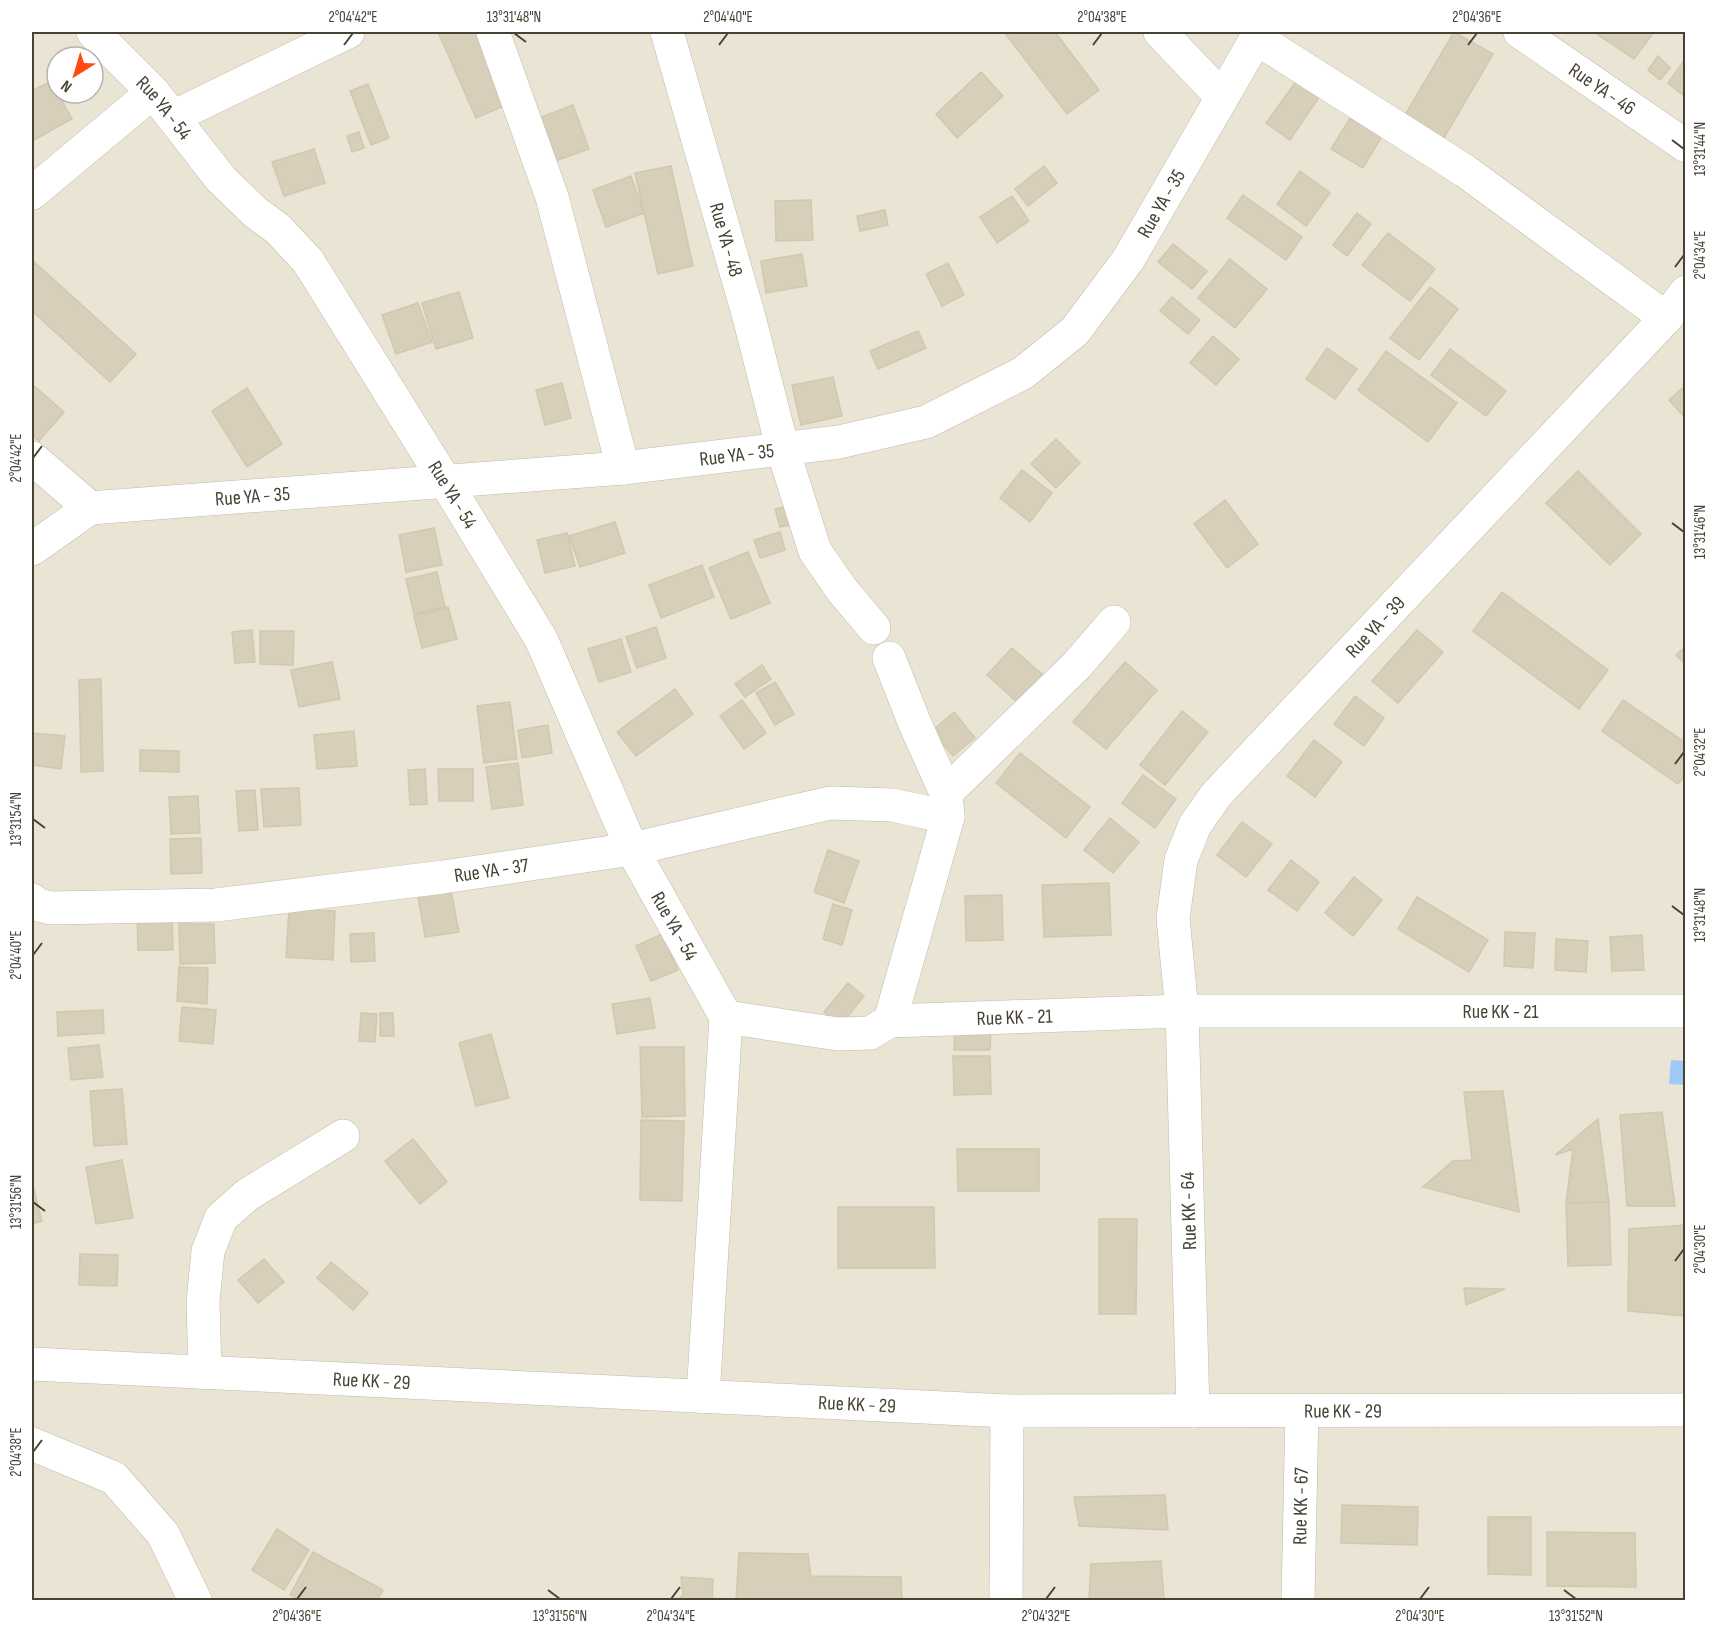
<svg xmlns="http://www.w3.org/2000/svg" width="1717" height="1632" font-family="'Sofia Sans Condensed',sans-serif">
  <rect width="100%" height="100%" fill="#f5f2e6"/>
  <!-- residential -->
  <path fill="#e9e4d4" fill-rule="evenodd" d="M 32,32 L 1685,32 L 1685,1600 L 32,1600 ZM 57,57 L 93,57 L 93,93 L 57,93 Z"/>
  <!-- water -->
  <path fill="#9dcaf7" d="M 1671,1060 L 1685,1061 L 1685,1085 L 1669,1084 Z"/>
  <!-- building -->
  <path fill="#d7cfba" stroke="#d3c7ad" stroke-width="1.5" d="M 438,32 L 477,32 L 508,104 L 476,118 Z
    M 1004,32 L 1055,32 L 1099,90 L 1067,114 Z
    M 1454,32 L 1493,54 L 1441,143 L 1402,120 Z
    M 1594,32 L 1654,32 L 1634,59 Z
    M 1658,56 L 1670,68 L 1660,80 L 1648,70 Z
    M 1686,58 L 1686,96 L 1685,97 L 1668,83 Z
    M 981,72 L 1003,96 L 957,138 L 936,114 Z
    M 1297,80 L 1320,96 L 1290,140 L 1266,123 Z
    M 51,81 L 72,119 L 32,141 L 32,91 Z
    M 368,84 L 389,138 L 371,145 L 350,91 Z
    M 573,105 L 589,149 L 555,161 L 539,118 Z
    M 1350,118 L 1382,136 L 1363,168 L 1331,149 Z
    M 359,132 L 364,148 L 352,152 L 347,136 Z
    M 314,149 L 325,183 L 284,196 L 272,162 Z
    M 671,166 L 693,266 L 658,274 L 635,173 Z
    M 1044,166 L 1057,183 L 1028,206 L 1015,189 Z
    M 1300,171 L 1330,193 L 1306,226 L 1277,204 Z
    M 631,176 L 644,213 L 606,227 L 593,190 Z
    M 1243,195 L 1302,237 L 1286,260 L 1227,218 Z
    M 1012,196 L 1029,221 L 997,243 L 980,217 Z
    M 811,200 L 813,240 L 776,241 L 775,201 Z
    M 885,210 L 888,225 L 860,231 L 857,216 Z
    M 1357,213 L 1371,224 L 1347,256 L 1333,245 Z
    M 1388,233 L 1435,269 L 1410,301 L 1362,265 Z
    M 1173,244 L 1207,271 L 1192,289 L 1158,262 Z
    M 802,254 L 807,286 L 766,293 L 761,261 Z
    M 1230,259 L 1267,289 L 1235,328 L 1198,298 Z
    M 32,260 L 136,354 L 110,382 L 32,311 Z
    M 948,263 L 964,295 L 942,306 L 926,274 Z
    M 1430,287 L 1458,309 L 1419,360 L 1390,338 Z
    M 459,292 L 473,338 L 436,349 L 422,303 Z
    M 1172,297 L 1200,320 L 1188,334 L 1160,311 Z
    M 418,303 L 432,342 L 396,354 L 382,315 Z
    M 918,331 L 926,348 L 878,369 L 870,351 Z
    M 1213,336 L 1239,359 L 1216,385 L 1190,363 Z
    M 1327,348 L 1357,369 L 1335,399 L 1306,379 Z
    M 1450,349 L 1506,391 L 1486,416 L 1431,375 Z
    M 1386,351 L 1457,403 L 1428,442 L 1358,390 Z
    M 833,377 L 842,416 L 801,425 L 792,385 Z
    M 562,383 L 571,418 L 545,425 L 536,390 Z
    M 32,384 L 64,412 L 39,441 L 32,435 Z
    M 1686,385 L 1686,419 L 1669,400 Z
    M 247,388 L 282,444 L 247,467 L 212,411 Z
    M 1056,439 L 1080,463 L 1056,488 L 1031,464 Z
    M 1022,470 L 1052,493 L 1030,522 L 1000,498 Z
    M 1578,471 L 1641,534 L 1610,565 L 1546,503 Z
    M 1225,500 L 1258,544 L 1227,568 L 1194,524 Z
    M 793,505 L 797,523 L 780,527 L 775,509 Z
    M 615,522 L 625,553 L 580,567 L 569,536 Z
    M 434,528 L 442,565 L 406,572 L 399,535 Z
    M 780,532 L 785,550 L 760,558 L 754,540 Z
    M 567,533 L 575,566 L 545,573 L 537,540 Z
    M 748,552 L 770,603 L 731,619 L 709,568 Z
    M 702,565 L 714,597 L 661,618 L 649,585 Z
    M 437,572 L 445,607 L 414,614 L 406,579 Z
    M 1502,592 L 1608,670 L 1579,709 L 1473,631 Z
    M 448,607 L 457,639 L 422,648 L 414,616 Z
    M 656,627 L 666,658 L 637,668 L 626,637 Z
    M 252,630 L 255,662 L 235,663 L 232,632 Z
    M 1417,630 L 1443,652 L 1398,703 L 1372,681 Z
    M 260,631 L 294,631 L 293,665 L 260,664 Z
    M 621,639 L 631,672 L 599,682 L 588,649 Z
    M 1686,646 L 1686,665 L 1676,655 Z
    M 1012,648 L 1043,675 L 1017,702 L 987,675 Z
    M 332,662 L 340,699 L 299,707 L 291,670 Z
    M 1125,662 L 1157,690 L 1106,749 L 1073,722 Z
    M 762,665 L 771,679 L 745,697 L 735,684 Z
    M 101,679 L 103,771 L 81,772 L 79,680 Z
    M 775,682 L 794,714 L 775,725 L 756,693 Z
    M 675,689 L 693,714 L 636,756 L 617,732 Z
    M 1355,696 L 1384,718 L 1364,746 L 1334,724 Z
    M 742,700 L 766,733 L 744,749 L 720,716 Z
    M 1623,700 L 1686,743 L 1686,774 L 1678,784 L 1602,731 Z
    M 510,702 L 517,759 L 484,763 L 477,706 Z
    M 1182,711 L 1208,732 L 1165,785 L 1140,765 Z
    M 954,712 L 975,738 L 953,756 L 932,731 Z
    M 548,725 L 552,753 L 522,758 L 518,730 Z
    M 354,731 L 357,766 L 317,769 L 314,735 Z
    M 33,733 L 65,736 L 61,769 L 32,765 Z
    M 1314,740 L 1342,762 L 1315,797 L 1287,776 Z
    M 140,750 L 179,751 L 179,772 L 140,771 Z
    M 1020,753 L 1090,807 L 1066,838 L 996,783 Z
    M 518,763 L 523,805 L 492,809 L 486,767 Z
    M 425,769 L 427,804 L 410,805 L 408,770 Z
    M 438,769 L 473,769 L 473,801 L 439,801 Z
    M 1143,775 L 1176,799 L 1155,828 L 1122,803 Z
    M 299,788 L 301,825 L 264,827 L 261,789 Z
    M 255,790 L 258,830 L 239,831 L 236,791 Z
    M 198,796 L 200,833 L 171,834 L 169,797 Z
    M 1110,818 L 1139,842 L 1113,873 L 1084,850 Z
    M 1242,822 L 1272,844 L 1246,877 L 1217,855 Z
    M 201,838 L 202,873 L 171,874 L 170,839 Z
    M 828,850 L 859,861 L 844,903 L 814,892 Z
    M 1291,860 L 1319,882 L 1297,911 L 1268,890 Z
    M 1354,877 L 1382,900 L 1353,936 L 1325,913 Z
    M 1109,883 L 1111,935 L 1044,937 L 1042,885 Z
    M 450,885 L 459,932 L 425,937 L 417,891 Z
    M 1002,895 L 1003,940 L 966,941 L 965,896 Z
    M 1417,897 L 1488,940 L 1469,972 L 1398,929 Z
    M 833,904 L 852,910 L 842,945 L 823,939 Z
    M 289,909 L 335,911 L 333,960 L 286,957 Z
    M 172,911 L 173,950 L 138,950 L 137,912 Z
    M 179,924 L 214,924 L 215,963 L 180,964 Z
    M 1505,932 L 1535,933 L 1533,968 L 1504,966 Z
    M 374,933 L 375,961 L 351,962 L 350,934 Z
    M 662,934 L 678,970 L 651,981 L 636,946 Z
    M 1642,935 L 1644,970 L 1612,971 L 1610,937 Z
    M 1556,939 L 1588,941 L 1586,972 L 1555,970 Z
    M 179,967 L 208,968 L 207,1004 L 177,1001 Z
    M 848,983 L 864,996 L 840,1026 L 824,1012 Z
    M 650,998 L 655,1028 L 617,1034 L 612,1004 Z
    M 182,1007 L 216,1010 L 213,1044 L 179,1041 Z
    M 103,1010 L 104,1033 L 58,1036 L 57,1012 Z
    M 361,1013 L 377,1014 L 375,1042 L 359,1041 Z
    M 380,1013 L 393,1013 L 394,1036 L 380,1036 Z
    M 955,1028 L 991,1029 L 990,1050 L 954,1050 Z
    M 491,1034 L 509,1098 L 476,1106 L 459,1043 Z
    M 99,1045 L 103,1077 L 71,1080 L 68,1048 Z
    M 640,1047 L 684,1047 L 685,1116 L 642,1117 Z
    M 953,1056 L 990,1056 L 991,1094 L 954,1095 Z
    M 122,1089 L 127,1144 L 94,1146 L 90,1091 Z
    M 1503,1091 L 1519,1212 L 1423,1187 L 1453,1161 L 1472,1160 L 1464,1092 Z
    M 1662,1112 L 1675,1206 L 1627,1206 L 1620,1115 Z
    M 1598,1119 L 1609,1202 L 1566,1203 L 1573,1149 L 1555,1155 Z
    M 641,1120 L 684,1121 L 682,1201 L 640,1200 Z
    M 413,1139 L 447,1182 L 420,1204 L 385,1161 Z
    M 957,1149 L 1039,1149 L 1039,1191 L 958,1191 Z
    M 122,1160 L 133,1218 L 96,1224 L 86,1167 Z
    M 32,1182 L 42,1221 L 32,1224 Z
    M 1609,1202 L 1611,1265 L 1568,1266 L 1566,1203 Z
    M 838,1207 L 934,1207 L 935,1268 L 838,1268 Z
    M 1099,1219 L 1137,1219 L 1136,1314 L 1099,1314 Z
    M 1686,1225 L 1686,1316 L 1628,1311 L 1629,1229 Z
    M 80,1254 L 118,1255 L 117,1286 L 79,1285 Z
    M 264,1259 L 284,1282 L 258,1303 L 238,1280 Z
    M 331,1262 L 368,1293 L 353,1310 L 317,1278 Z
    M 1464,1288 L 1505,1289 L 1466,1305 Z
    M 1165,1495 L 1168,1530 L 1079,1526 L 1074,1497 Z
    M 1342,1505 L 1418,1507 L 1417,1545 L 1341,1543 Z
    M 1488,1517 L 1531,1517 L 1531,1575 L 1488,1574 Z
    M 277,1529 L 309,1550 L 284,1590 L 252,1570 Z
    M 1547,1532 L 1635,1533 L 1636,1587 L 1547,1586 Z
    M 313,1552 L 383,1590 L 377,1600 L 300,1600 L 290,1595 Z
    M 739,1553 L 808,1554 L 811,1576 L 901,1577 L 902,1600 L 736,1600 Z
    M 1161,1561 L 1164,1600 L 1089,1600 L 1091,1564 Z
    M 681,1577 L 713,1579 L 712,1600 L 677,1600 L 683,1595 Z"/>
  <g fill="none" stroke-linecap="round" stroke-linejoin="round">
    <defs>
      <g id="minor">
        <path id="s1" d="M 93,32 L 153,92 L 221,179 L 255,212 L 278,229 L 308,261 L 445,481 L 541,639 L 632,849 L 726,1017"/>
        <path d="M 493,32 L 552,197 L 623,468"/>
        <path id="s2" d="M 667,32 L 749,317 L 783,450 L 815,551 L 842,590 L 874,628"/>
        <path d="M 1160,32 L 1221,96"/>
        <path id="s3" d="M 1520,32 L 1686,146"/>
        <path d="M 1256,38 L 1465,171 L 1666,318"/>
        <path d="M 173,117 L 348,32"/>
        <path d="M 32,193 L 153,92"/>
        <path d="M 32,458 L 90,508"/>
        <path id="s4" d="M 32,549 L 90,508 L 623,468 L 839,442 L 926,422 L 1023,373 L 1075,331 L 1128,260 L 1260,32"/>
        <path d="M 889,658 L 915,724 L 946,793"/>
        <path id="s5" d="M 32,900 L 35,904 L 51,908 L 216,905 L 443,877 L 632,849 L 830,803 L 892,805 L 948,817"/>
        <path d="M 890,1021 L 948,817 L 946,793 L 1077,665 L 1114,622"/>
        <path id="s6" d="M 32,1364 L 1007,1411 L 1686,1410"/>
        <path d="M 205,1373 L 203,1302 L 208,1251 L 221,1218 L 247,1195 L 343,1136"/>
        <path id="s7" d="M 703,1397 L 726,1017 L 838,1034 L 870,1033 L 890,1021 L 1182,1011 L 1686,1011"/>
        <path id="s8" d="M 1193,1411 L 1182,1011 L 1173,918 L 1181,860 L 1195,825 L 1216,795 L 1666,318 L 1686,292"/>
        <path d="M 32,1444 L 114,1478 L 163,1534 L 195,1600"/>
        <path d="M 1006,1600 L 1007,1411"/>
        <path id="s9" d="M 1298,1600 L 1302,1411"/>
      </g>
    </defs>
    <!-- minor casing -->
    <use href="#minor" stroke="#c1bba8" stroke-width="34"/>
    <!-- minor -->
    <use href="#minor" stroke="#fff" stroke-width="33"/>
  </g>
  <!-- ticks -->
  <path fill="none" stroke="#484235" stroke-width="2" d="M 514,33 L 526,42M 344,45 L 353,33M 719,45 L 728,33M 1093,45 L 1102,33M 1468,45 L 1477,33M 1672,140 L 1684,149M 1675,267 L 1684,255M 33,458 L 42,446M 1672,523 L 1684,532M 1675,764 L 1684,752M 33,819 L 45,828M 1672,906 L 1684,915M 33,955 L 42,943M 33,1202 L 45,1211M 1675,1261 L 1684,1249M 33,1452 L 42,1440M 548,1590 L 560,1599M 1564,1590 L 1576,1599M 297,1599 L 306,1587M 671,1599 L 680,1587M 1046,1599 L 1055,1587M 1420,1599 L 1429,1587"/>
  <g text-anchor="middle" stroke-width="6" stroke-linejoin="round" paint-order="stroke">
    <!-- street labels -->
    <g font-size="20" fill="#484235" stroke="#fff">
      <text dy="7" stroke="none"><textPath href="#s3" startOffset="100">Rue YA - 46</textPath></text>
      <text dy="7" stroke="none"><textPath href="#s1" startOffset="104">Rue YA - 54</textPath></text>
      <text dy="7" stroke="none"><textPath href="#s4" startOffset="1242">Rue YA - 35</textPath></text>
      <text dy="7" stroke="none"><textPath href="#s2" startOffset="216">Rue YA - 48</textPath></text>
      <text dy="7" stroke="none"><textPath href="#s4" startOffset="720">Rue YA - 35</textPath></text>
      <text dy="7" stroke="none"><textPath href="#s1" startOffset="590">Rue YA - 54</textPath></text>
      <text dy="7" stroke="none"><textPath href="#s4" startOffset="234">Rue YA - 35</textPath></text>
      <text dy="7" stroke="none"><textPath href="#s8" startOffset="858">Rue YA - 39</textPath></text>
      <text dy="7" stroke="none"><textPath href="#s5" startOffset="464">Rue YA - 37</textPath></text>
      <text dy="7" stroke="none"><textPath href="#s1" startOffset="1076">Rue YA - 54</textPath></text>
      <text dy="7" stroke="none"><textPath href="#s7" startOffset="1160">Rue KK - 21</textPath></text>
      <text dy="7" stroke="none"><textPath href="#s7" startOffset="674">Rue KK - 21</textPath></text>
      <text transform="translate(1188 1211) rotate(-92)" y="7">Rue KK - 64</text>
      <text dy="7" stroke="none"><textPath href="#s6" startOffset="340">Rue KK - 29</textPath></text>
      <text dy="7" stroke="none"><textPath href="#s6" startOffset="826">Rue KK - 29</textPath></text>
      <text dy="7" stroke="none"><textPath href="#s6" startOffset="1312">Rue KK - 29</textPath></text>
      <text dy="7" stroke="none"><textPath href="#s9" startOffset="94">Rue KK - 67</textPath></text>
    </g>
  </g>
  <!-- border -->
  <rect width="1717" height="1632" fill="none" stroke="#ffffff" stroke-width="66"/>
  <!-- north arrow -->
  <g transform="translate(75 75) rotate(217)"><circle r="28" fill="#ffffff" stroke="#b6b3ae" stroke-width="1.5"/>
  <path d="M0-4.5L10 22L0 15L-10 22Z" fill="#ff4b13"/>
  <text y="-9" font-size="16" font-weight="bold" text-anchor="middle" fill="#484235">N</text>
  </g>
  <rect x="33" y="33" width="1651" height="1566" fill="none" stroke="#484235" stroke-width="2"/>
  <g font-size="15" text-anchor="middle" fill="#484235">
    <text x="353" y="22">2°04'42"E</text>
    <text x="514" y="22">13°31'48"N</text>
    <text x="728" y="22">2°04'40"E</text>
    <text x="1102" y="22">2°04'38"E</text>
    <text x="1477" y="22">2°04'36"E</text>
    <text transform="translate(1700 149) rotate(-90)" y="5">13°31'44"N</text>
    <text transform="translate(1700 255) rotate(-90)" y="5">2°04'34"E</text>
    <text transform="translate(16 458) rotate(-90)" y="5">2°04'42"E</text>
    <text transform="translate(1700 532) rotate(-90)" y="5">13°31'46"N</text>
    <text transform="translate(1700 752) rotate(-90)" y="5">2°04'32"E</text>
    <text transform="translate(16 819) rotate(-90)" y="5">13°31'54"N</text>
    <text transform="translate(1700 915) rotate(-90)" y="5">13°31'48"N</text>
    <text transform="translate(16 955) rotate(-90)" y="5">2°04'40"E</text>
    <text transform="translate(16 1202) rotate(-90)" y="5">13°31'56"N</text>
    <text transform="translate(1700 1249) rotate(-90)" y="5">2°04'30"E</text>
    <text transform="translate(16 1452) rotate(-90)" y="5">2°04'38"E</text>
    <text x="297" y="1621">2°04'36"E</text>
    <text x="560" y="1621">13°31'56"N</text>
    <text x="671" y="1621">2°04'34"E</text>
    <text x="1046" y="1621">2°04'32"E</text>
    <text x="1420" y="1621">2°04'30"E</text>
    <text x="1576" y="1621">13°31'52"N</text>
  </g>
</svg>
